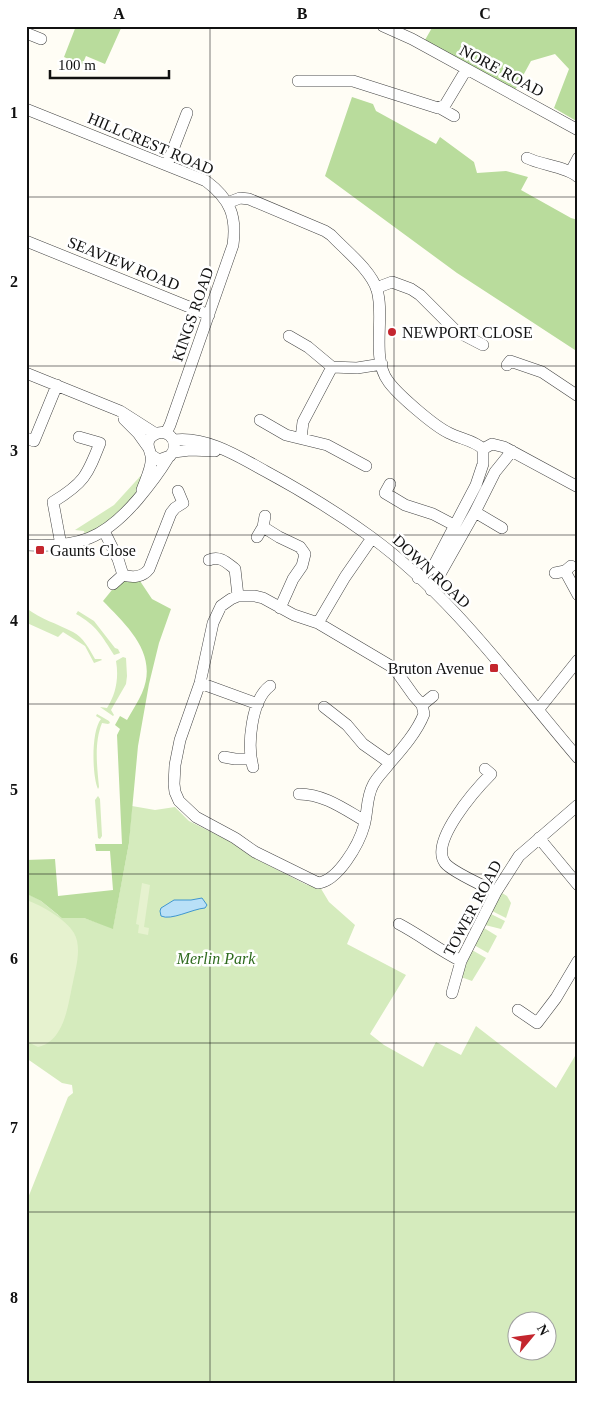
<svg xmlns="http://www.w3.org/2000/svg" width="604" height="1409" font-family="Georgia,serif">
  <rect width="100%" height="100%" fill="#fffdf5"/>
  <!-- green -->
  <path fill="#d5ebbd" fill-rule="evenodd" d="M 145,471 L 135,497 L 108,524 L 85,535 L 84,531 L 75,530 L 114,505 Z
    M 26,608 C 42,620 56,623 73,632 C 83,637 90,650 95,659 L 101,659 L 102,660 L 94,663 L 85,646 L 63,632 L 58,637 L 27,623 Z
    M 78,611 L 94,621 L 115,648 L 118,649 L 120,653 L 114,655 C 102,636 96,625 76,614 Z
    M 123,657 L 126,658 L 127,676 L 126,684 L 111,710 L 114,715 L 113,716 L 100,707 L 107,708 C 116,694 119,678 116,661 Z
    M 97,714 L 109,721 L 110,723 L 108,724 L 102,723 C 94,743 97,766 99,787 L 98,789 C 92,776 91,731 101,719 L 96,716 Z
    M 98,796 L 100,799 L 102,836 L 100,839 L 98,838 L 95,800 Z
    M 132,806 L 155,810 L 175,807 L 189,821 L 229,841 L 252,857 L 307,885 L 320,887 L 329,902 L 355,925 L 347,944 L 406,975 L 370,1034 L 384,1045 L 423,1067 L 436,1042 L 461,1055 L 476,1026 L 556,1088 L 578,1051 L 578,1383 L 26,1383 L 26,1203 L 68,1097 L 73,1093 L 72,1085 L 62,1083 L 26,1058 L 26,893 L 41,901 L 58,915 L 67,918 L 84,918 L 113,928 L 129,843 ZM 516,1322 L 546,1322 L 546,1352 L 516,1352 Z
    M 502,893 L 507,896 L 511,903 L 506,918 L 492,911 Z
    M 491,914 L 505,921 L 501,929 L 485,925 Z
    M 484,928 L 497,936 L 488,953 L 474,945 Z
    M 472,950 L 486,958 L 472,981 L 461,977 Z"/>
  <!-- forest -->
  <path fill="#b9dc9c" d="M 76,26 L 122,26 L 105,64 L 86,56 L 82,65 L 64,57 Z
    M 433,26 L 578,26 L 578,122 L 554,108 L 569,69 L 555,54 L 531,61 L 514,92 L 425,40 Z
    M 352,97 L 373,104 L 376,111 L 436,144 L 440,137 L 474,162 L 477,173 L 506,171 L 528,177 L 521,190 L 571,218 L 578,220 L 578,352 L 457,273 L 325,176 Z
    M 128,578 L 140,581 L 152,599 L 171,609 L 159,643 L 149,684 L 138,746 L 129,843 L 113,929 L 84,918 L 62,918 L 41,901 L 27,894 L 26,860 L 55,859 L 58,896 L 113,890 L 110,851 L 96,851 L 95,844 L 122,844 L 117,735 L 120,729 L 115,725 L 120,716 L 127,720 C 132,711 138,702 142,693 C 159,654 127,626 103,601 L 116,585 Z"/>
  <!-- pitch -->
  <path fill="#e6f2cf" d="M 142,883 L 150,885 L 144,927 L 149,928 L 148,935 L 138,933 L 139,925 L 136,924 Z
    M 26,900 C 41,905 66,919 74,933 C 82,947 76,968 73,982 C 68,1004 65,1041 38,1047 L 26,1041 Z"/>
  <!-- water -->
  <path fill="#b9e0f7" stroke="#3f96cf" d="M 202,898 L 207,905 L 205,908 C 192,909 171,921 161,916 L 160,911 L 161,908 L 174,900 L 191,900 Z"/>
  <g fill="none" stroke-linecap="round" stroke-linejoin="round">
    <defs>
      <path id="minor" d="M 383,26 L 412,39 L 578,130
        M 26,33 L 41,39
        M 298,81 L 353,81 L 438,108 L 445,105 L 466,70
        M 440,108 L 454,116
        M 26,109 L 206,181 C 230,199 237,216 233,245 L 170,425 L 166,433
        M 527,158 C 541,165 568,167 578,177
        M 167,165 L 187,113
        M 571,171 L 578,158
        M 227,203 L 240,198 L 249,199 L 325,231 L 331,235 C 345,250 371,270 377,290 C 385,316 371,358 388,381 C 397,394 434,426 449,433 C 460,439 474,440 483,449 L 483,464 L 476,485 L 433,567 L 418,578
        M 26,241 L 209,315
        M 376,288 L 392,282 L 411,289 L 420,295 L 456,331 L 483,345
        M 289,336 L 308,347 L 332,367 L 357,368 L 382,364
        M 507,365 L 510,361 L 542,372 L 578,396
        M 26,373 L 120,411 L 156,434
        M 124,419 L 138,433 L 148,447
        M 260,420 L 286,435 L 327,445 L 366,466
        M 26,438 L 34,441 L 57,385
        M 301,438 L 303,422 L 332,367
        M 174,440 C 206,436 238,456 265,471 C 302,491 338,513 371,537 C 453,597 513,682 578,758
        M 483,449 L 492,444 L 504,447 L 578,487
        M 174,452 L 190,450 L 215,451
        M 390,484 L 385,493 L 405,505 L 433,514 L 454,525
        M 142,490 C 145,481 153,466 151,456 C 150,449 145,444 151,437 C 164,424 183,441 170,456 L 159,460 L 151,455
        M 475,512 L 502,528
        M 263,527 L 279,537 L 300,547 L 305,554 L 302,566 L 293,579 L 280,608
        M 104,531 L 118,559 L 123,575 C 133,578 143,577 149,569 L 171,513 L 175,508 L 183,503 L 178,491
        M 257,537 L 263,527 L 265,516
        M 26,545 C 79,548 104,539 138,499 C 149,486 159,473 168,458
        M 61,545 L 53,502 C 84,483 87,476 100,443 L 79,437
        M 209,560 C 220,555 227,563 235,569 L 238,596
        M 565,571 L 578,595
        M 555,573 L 565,571 L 571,566
        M 113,584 L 123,575
        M 431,590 L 475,512 L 495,472 L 512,451
        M 318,623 L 294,615 L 263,598 L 255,596 L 238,596 L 231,599 L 221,606 L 213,623 L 200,683 L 180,740 L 175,765 L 174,784 L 175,792 L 179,801 L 196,817 L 235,838 L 255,852 L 318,883 C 338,881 359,844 364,826 C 368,812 366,798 373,785 C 377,777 384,771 389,764 C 402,749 417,732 424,714 L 422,705 L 414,696 L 394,668 L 318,623 L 345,577 L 372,538
        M 200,683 L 258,704
        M 422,705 L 433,696
        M 324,707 L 347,725 L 363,744 L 390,763
        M 538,710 L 578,660
        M 224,757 L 235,759 L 250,759
        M 253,767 C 247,746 251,700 270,686
        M 485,769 L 491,774 C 476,789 429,842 445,863 C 452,872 484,886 496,892
        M 299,794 C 324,794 344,809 365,821
        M 539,838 L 578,885
        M 399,924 C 420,935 439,950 461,961
        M 452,993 L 461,961 L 496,892 L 519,856 L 578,805
        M 518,1010 L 537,1023 L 556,998 L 578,961"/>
    </defs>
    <!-- minor casing -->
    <use href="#minor" stroke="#444" stroke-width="12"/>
    <!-- minor -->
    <use href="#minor" stroke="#fff" stroke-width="11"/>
  </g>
  <!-- grid -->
  <path fill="none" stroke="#111" stroke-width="1" stroke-opacity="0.55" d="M 210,26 L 210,1383M 394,26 L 394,1383M 26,197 L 578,197M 26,366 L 578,366M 26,535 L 578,535M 26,704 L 578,704M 26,874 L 578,874M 26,1043 L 578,1043M 26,1212 L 578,1212"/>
  <!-- markers -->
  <g fill="#c4262e" stroke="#fff" stroke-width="2">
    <circle cx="392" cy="332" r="5"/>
    <rect x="35" y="545" width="10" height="10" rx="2.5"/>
    <rect x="489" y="663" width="10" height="10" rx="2.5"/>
  </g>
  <g text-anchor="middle" stroke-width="5" stroke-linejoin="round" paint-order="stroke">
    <!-- street labels -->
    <g font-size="16" fill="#111" stroke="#fff">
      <text transform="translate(502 70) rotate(28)" y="6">NORE ROAD</text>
      <text transform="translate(151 143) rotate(23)" y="6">HILLCREST ROAD</text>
      <text transform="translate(124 263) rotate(22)" y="6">SEAVIEW ROAD</text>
      <text transform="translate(192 314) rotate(-71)" y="6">KINGS ROAD</text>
      <text transform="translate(432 571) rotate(43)" y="6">DOWN ROAD</text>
      <text transform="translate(472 908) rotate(-62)" y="6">TOWER ROAD</text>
    </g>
    <!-- poi labels -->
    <g font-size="16" fill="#111" stroke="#fff" text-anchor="start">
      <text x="402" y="338">NEWPORT CLOSE</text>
      <text x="50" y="556">Gaunts Close</text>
      <text x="484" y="674" text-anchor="end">Bruton Avenue</text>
    </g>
    <!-- park labels -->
    <g font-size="16" font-style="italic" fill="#2f6b1f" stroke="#fff">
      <text x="216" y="964">Merlin Park</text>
    </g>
  </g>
  <!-- border -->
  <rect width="604" height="1409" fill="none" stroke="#ffffff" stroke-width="55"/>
  <!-- north arrow -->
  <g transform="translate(532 1336) rotate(61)"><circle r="24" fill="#ffffff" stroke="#a0a0a0"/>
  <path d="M0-4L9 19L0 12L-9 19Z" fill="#c4262e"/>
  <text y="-8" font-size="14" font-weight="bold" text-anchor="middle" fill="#111111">N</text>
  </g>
  <!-- scale -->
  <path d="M50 70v8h119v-8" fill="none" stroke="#111111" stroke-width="2.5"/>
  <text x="58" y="70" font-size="15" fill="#111111" stroke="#ffffff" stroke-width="4" paint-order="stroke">100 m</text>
  <rect x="28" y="28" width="548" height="1354" fill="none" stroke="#111" stroke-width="2"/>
  <g font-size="16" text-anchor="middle" font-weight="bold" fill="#111">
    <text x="119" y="19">A</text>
    <text x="302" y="19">B</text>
    <text x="485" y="19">C</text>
    <text x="14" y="118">1</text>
    <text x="14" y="287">2</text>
    <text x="14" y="456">3</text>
    <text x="14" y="626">4</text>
    <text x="14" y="795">5</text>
    <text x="14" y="964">6</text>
    <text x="14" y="1133">7</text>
    <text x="14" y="1303">8</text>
  </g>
</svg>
